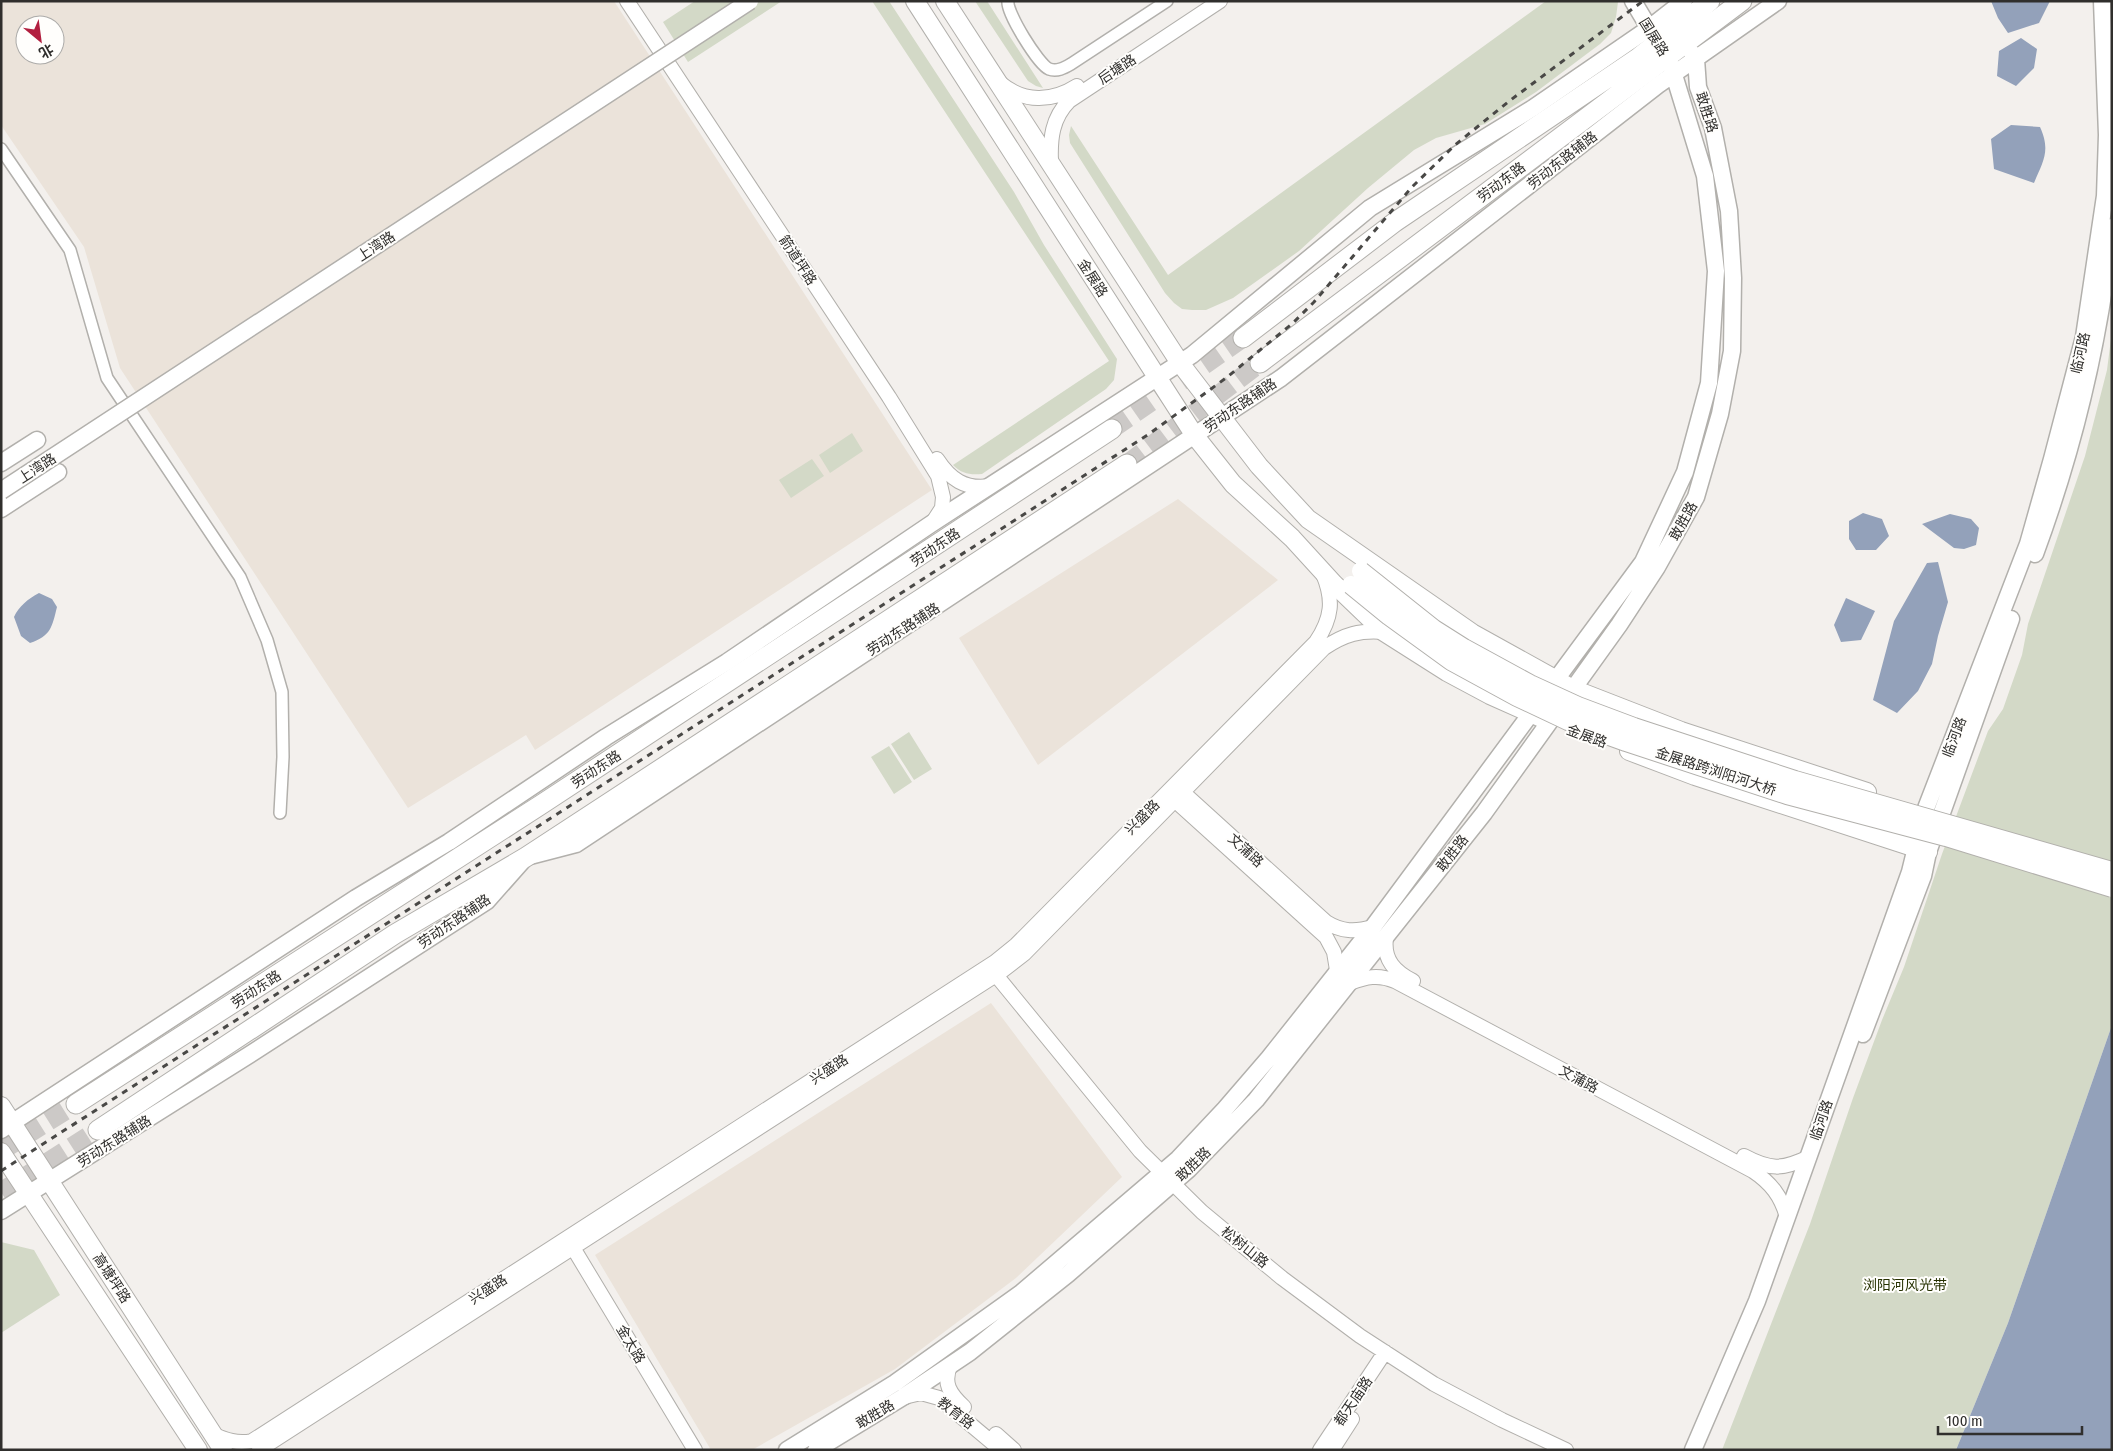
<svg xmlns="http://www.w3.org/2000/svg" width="2113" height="1451" font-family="'Fira Sans Condensed','Noto Sans SC',sans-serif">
  <rect width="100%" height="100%" fill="#f3f0ed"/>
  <!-- built -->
  <path fill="#ebe3da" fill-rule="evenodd" d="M 1,1 L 614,1 L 932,490 L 535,750 L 526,735 L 408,808 L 120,368 L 84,247 L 1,125 ZM 25,25 L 55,25 L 55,55 L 25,55 Z
    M 1178,499 L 1278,580 L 1038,765 L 959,638 Z
    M 991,1003 L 1122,1177 L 1016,1278 L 895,1369 L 752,1450 L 711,1450 L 595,1255 Z"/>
  <!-- green -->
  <path fill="#d3d9c7" d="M 695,1 L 782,1 L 688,62 L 663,22 Z
    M 872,1 L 889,1 L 1014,192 L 1044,245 L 1117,359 L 1114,380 L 1106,389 L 982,474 C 970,475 962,474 953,465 L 1109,361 Z
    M 975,1 L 987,1 L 1043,88 L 1036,86 L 1028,81 Z
    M 1546,1 L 1618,2 L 1616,17 L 1611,33 L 1600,44 L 1536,92 L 1485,124 L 1436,138 L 1414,150 L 1368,188 L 1299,251 L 1233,298 L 1206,310 L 1192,310 L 1182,309 L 1174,303 L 1165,293 L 1070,143 L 1069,135 L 1071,126 L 1168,275 Z
    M 2112,331 L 2112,1025 L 2008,1323 L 1956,1450 L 1722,1450 L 1810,1224 L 1853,1098 L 1882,1020 L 1904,967 L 1942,854 L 1988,731 L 2003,709 L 2022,655 L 2028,624 L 2085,456 L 2107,370 Z
    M 852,433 L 863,451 L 830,473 L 819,455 Z
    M 812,459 L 824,476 L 791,498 L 779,480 Z
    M 909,732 L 932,769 L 914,780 L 891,744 Z
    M 889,746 L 912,782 L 894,794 L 871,757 Z
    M 1,1242 L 34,1250 L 60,1295 L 1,1333 Z"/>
  <!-- water -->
  <path fill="#93a1ba" d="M 1991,1 L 2050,1 L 2039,23 L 2008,33 L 1998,18 Z
    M 2021,38 L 2037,49 L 2034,68 L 2016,86 L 1997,76 L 1999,51 Z
    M 2011,125 L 2040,127 C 2051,151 2043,161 2034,183 L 1994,169 L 1991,139 Z
    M 1863,513 L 1882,519 L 1889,536 L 1876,550 L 1856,550 L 1849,539 L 1849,521 Z
    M 1950,514 L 1971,519 L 1979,528 L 1976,545 L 1964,549 L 1954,548 L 1922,524 Z
    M 1938,562 L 1948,602 L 1938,636 L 1932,664 L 1918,691 L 1897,713 L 1873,700 L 1894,621 L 1927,563 Z
    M 39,593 L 52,599 L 57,607 C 52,627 51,636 30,643 L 21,636 L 14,617 C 19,606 28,599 39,593 Z
    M 1846,598 L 1875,611 L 1861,640 L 1841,642 L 1834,625 Z
    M 2112,1025 L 2112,1450 L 1956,1450 L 2008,1323 Z"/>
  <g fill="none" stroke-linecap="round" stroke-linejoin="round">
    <!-- trunk-tunnel -->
    <path stroke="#ccc9c7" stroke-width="19" stroke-dasharray="19 9" stroke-linecap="butt" d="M 1112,429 L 1243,338
      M 1127,464 L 1260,363
      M 1,1151 L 76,1104
      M 1,1192 L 98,1130"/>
    <defs>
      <path id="minor" d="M 1008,1 C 1006,12 1038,64 1049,69 C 1057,72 1064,68 1071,64 L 1167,1
        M 1,149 L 70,250 L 107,378 L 240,577 L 267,640 L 282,692 L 283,757 L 280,813"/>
      <path id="tertiary" d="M 627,1 L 889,397 L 938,476 L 943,497 L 942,508 L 933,522
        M 1000,83 C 1024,103 1052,102 1077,86
        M 1051,162 C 1050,139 1052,118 1069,101 L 1220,1
        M 937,459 C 950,479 965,490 990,486
        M 1177,787 L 1326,922 C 1342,932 1355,932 1373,927
        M 1169,795 L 1326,937 L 1334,952 L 1337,970
        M 1386,938 C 1383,960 1395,972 1413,981
        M 991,969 L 1140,1151 L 1202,1212 L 1282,1278 L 1360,1336 L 1434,1384 L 1502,1420 L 1566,1450
        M 1350,983 C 1366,977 1378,974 1395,981 L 1753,1171 C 1771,1183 1781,1196 1787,1217
        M 1744,1156 C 1770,1170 1782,1170 1809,1157
        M 569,1241 L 695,1450
        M 951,1364 C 942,1383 950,1394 964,1407
        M 904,1397 L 921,1393 L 939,1398 L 1001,1450
        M 212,1434 C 226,1440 237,1444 252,1441 L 995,962 L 1016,945 L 1316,642 C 1332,618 1334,600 1323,574
        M 996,1434 L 1014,1450
        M 259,1450 L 1002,971 L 1024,954 L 1324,648 C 1345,634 1360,630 1384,632
        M 1320,1450 L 1385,1352
        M 1332,1450 L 1352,1419"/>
      <path id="secondary" d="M 1633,1 L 1655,38
        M 1,463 L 37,440
        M 1,509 L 58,472
        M 2035,554 C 2074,448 2100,340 2112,227
        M 1863,1034 L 1923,876 L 1928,852 L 2011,619
        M 1,1130 L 356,898 L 449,842 L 606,737 L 727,662 L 931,524 L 1192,355 L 1370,208 L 1533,108 L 1648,29 L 1684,1
        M 1,1211 L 249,1055 L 487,901 L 526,857 L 576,844 L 1281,378 L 1658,85 L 1778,1
        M 787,1450 L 895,1383 L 1021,1293 L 1178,1159 L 1225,1109 L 1269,1058 L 1373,927 L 1643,562 L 1685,472 L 1709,383 L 1716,271 L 1705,176 L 1671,65
        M 816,1450 L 903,1397 L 970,1352 L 1068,1274 L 1189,1169 L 1256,1100 L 1484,813 L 1619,625 L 1657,567 L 1696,497 L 1720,414 L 1732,351 L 1733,278 L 1729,211 L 1713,128 L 1698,87 L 1696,59 L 1692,53
        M 1693,1450 L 1757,1301 L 1910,872 L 1925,811 L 2028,544 L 2052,459 L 2084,337 L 2105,196 L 2107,135 L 2102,1"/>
      <path id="primary" d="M 915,1 L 1195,436 L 1233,484 L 1292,538 L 1334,584 L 1384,632 L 1447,672 L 1490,695 L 1546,720
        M 945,1 L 1180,363 L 1259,466 L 1308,519 L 1472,633 L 1573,689 L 1681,731 L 1867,792
        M 1629,751 L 1695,776 L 1928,852
        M 1,1106 L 223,1450
        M 1,1152 L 198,1450"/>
      <path id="trunk" d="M 1243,338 L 1395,222 L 1639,57 L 1710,1
        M 1260,363 L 1742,1
        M 76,1104 L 542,804 L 1112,429
        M 98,1130 L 395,934 L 526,857 L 1127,464"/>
    </defs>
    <!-- minor casing -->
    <use href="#minor" stroke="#b2b0ac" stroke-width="14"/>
    <!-- tertiary casing -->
    <use href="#tertiary" stroke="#b2b0ac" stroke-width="16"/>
    <!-- secondary casing -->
    <use href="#secondary" stroke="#b2b0ac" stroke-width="19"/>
    <!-- primary casing -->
    <use href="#primary" stroke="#b2b0ac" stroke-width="20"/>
    <!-- trunk casing -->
    <use href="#trunk" stroke="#b2b0ac" stroke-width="21"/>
    <!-- minor -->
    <use href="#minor" stroke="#fff" stroke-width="11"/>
    <!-- tertiary -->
    <use href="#tertiary" stroke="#fff" stroke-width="14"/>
    <!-- secondary -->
    <use href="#secondary" stroke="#fff" stroke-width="16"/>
    <!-- primary -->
    <use href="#primary" stroke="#fff" stroke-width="18"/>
    <!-- trunk -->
    <use href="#trunk" stroke="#fff" stroke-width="19"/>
    <!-- rail -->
    <path stroke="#494846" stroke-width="3" stroke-dasharray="6 6" stroke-linecap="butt" d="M 1,1171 L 1149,434 L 1226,378 L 1293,323 L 1314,302 L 1412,187 L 1455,145 L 1508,102 L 1643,1"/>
    <defs>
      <path id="secondary-bridge" d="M 1,491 L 750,1"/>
      <path id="primary-bridge" d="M 1361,571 L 1434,629 L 1464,648 L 1530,684 L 1578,706 L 1634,727 L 1795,780 L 2112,871
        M 1351,585 L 1389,616 L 1451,661 L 1517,697 L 1568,721 L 1626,742 L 1787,795 L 1946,837 L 2112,888"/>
    </defs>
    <!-- secondary-bridge casing -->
    <use href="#secondary-bridge" stroke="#b2b0ac" stroke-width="19" stroke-linecap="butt"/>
    <!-- primary-bridge casing -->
    <use href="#primary-bridge" stroke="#b2b0ac" stroke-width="20" stroke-linecap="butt"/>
    <!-- secondary-bridge -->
    <use href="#secondary-bridge" stroke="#fff" stroke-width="16"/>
    <!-- primary-bridge -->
    <use href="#primary-bridge" stroke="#fff" stroke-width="18"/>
  </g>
  <g text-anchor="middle" stroke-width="4" stroke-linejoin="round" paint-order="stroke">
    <!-- street labels -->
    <g font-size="14" fill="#302f2d" stroke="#fffefc">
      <text transform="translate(1654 37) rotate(58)" y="5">国展路</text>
      <text transform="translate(1117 69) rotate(-33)" y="5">后塘路</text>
      <text transform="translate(1707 112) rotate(72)" y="5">敢胜路</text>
      <text transform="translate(1562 160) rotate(-38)" y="5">劳动东路辅路</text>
      <text transform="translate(1501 182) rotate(-37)" y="5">劳动东路</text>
      <text transform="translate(376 246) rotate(-33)" y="5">上湾路</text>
      <text transform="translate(798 260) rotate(57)" y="5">箭道坪路</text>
      <text transform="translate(1093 278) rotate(57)" y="5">金展路</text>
      <text transform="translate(2080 353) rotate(-77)" y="5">临河路</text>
      <text transform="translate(1240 405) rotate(-34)" y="5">劳动东路辅路</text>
      <text transform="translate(37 468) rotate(-33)" y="5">上湾路</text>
      <text transform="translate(1683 521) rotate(-61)" y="5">敢胜路</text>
      <text transform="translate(935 547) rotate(-34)" y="5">劳动东路</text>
      <text transform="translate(903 629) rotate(-33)" y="5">劳动东路辅路</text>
      <text transform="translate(1587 736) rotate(20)" y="5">金展路</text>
      <text transform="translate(1954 737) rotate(-69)" y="5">临河路</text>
      <text transform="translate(596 769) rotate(-33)" y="5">劳动东路</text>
      <text transform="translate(1716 771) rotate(18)" y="5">金展路跨浏阳河大桥</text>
      <text transform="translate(1142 817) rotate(-45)" y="5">兴盛路</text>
      <text transform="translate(1246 850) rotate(42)" y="5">文蒲路</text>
      <text transform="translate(1452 853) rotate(-52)" y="5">敢胜路</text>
      <text transform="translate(454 921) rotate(-34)" y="5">劳动东路辅路</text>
      <text transform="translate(256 989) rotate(-33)" y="5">劳动东路</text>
      <text transform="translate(829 1069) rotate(-33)" y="5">兴盛路</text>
      <text transform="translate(1579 1079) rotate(28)" y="5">文蒲路</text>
      <text transform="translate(1821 1120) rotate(-71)" y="5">临河路</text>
      <text transform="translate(114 1141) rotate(-32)" y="5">劳动东路辅路</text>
      <text transform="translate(1193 1164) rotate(-44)" y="5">敢胜路</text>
      <text transform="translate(1245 1247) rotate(39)" y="5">松树山路</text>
      <text transform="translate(112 1278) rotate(57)" y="5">高塘坪路</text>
      <text transform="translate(488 1289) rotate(-33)" y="5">兴盛路</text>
      <text transform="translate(631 1344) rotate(59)" y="5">金太路</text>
      <text transform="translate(1353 1401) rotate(-56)" y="5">都天庙路</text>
      <text transform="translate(956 1413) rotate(37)" y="5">教育路</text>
      <text transform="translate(875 1414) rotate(-31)" y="5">敢胜路</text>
    </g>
    <!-- park labels -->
    <g font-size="14" fill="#263100" stroke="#fffefc">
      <text x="1905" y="1290">浏阳河风光带</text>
    </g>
  </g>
  <!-- border -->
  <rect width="2113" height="1451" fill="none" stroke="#302f2d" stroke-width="5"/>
  <!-- north arrow -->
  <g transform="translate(40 40) rotate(151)"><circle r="24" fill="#fffefc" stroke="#acaba9"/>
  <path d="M0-4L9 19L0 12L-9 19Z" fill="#b21f3f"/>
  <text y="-8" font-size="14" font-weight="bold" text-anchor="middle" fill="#302f2d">北</text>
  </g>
  <!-- scale -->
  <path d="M1938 1426v8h144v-8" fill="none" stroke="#302f2d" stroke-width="2.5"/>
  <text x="1946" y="1426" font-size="15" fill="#302f2d" stroke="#fffefc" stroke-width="4" paint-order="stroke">100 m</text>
</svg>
